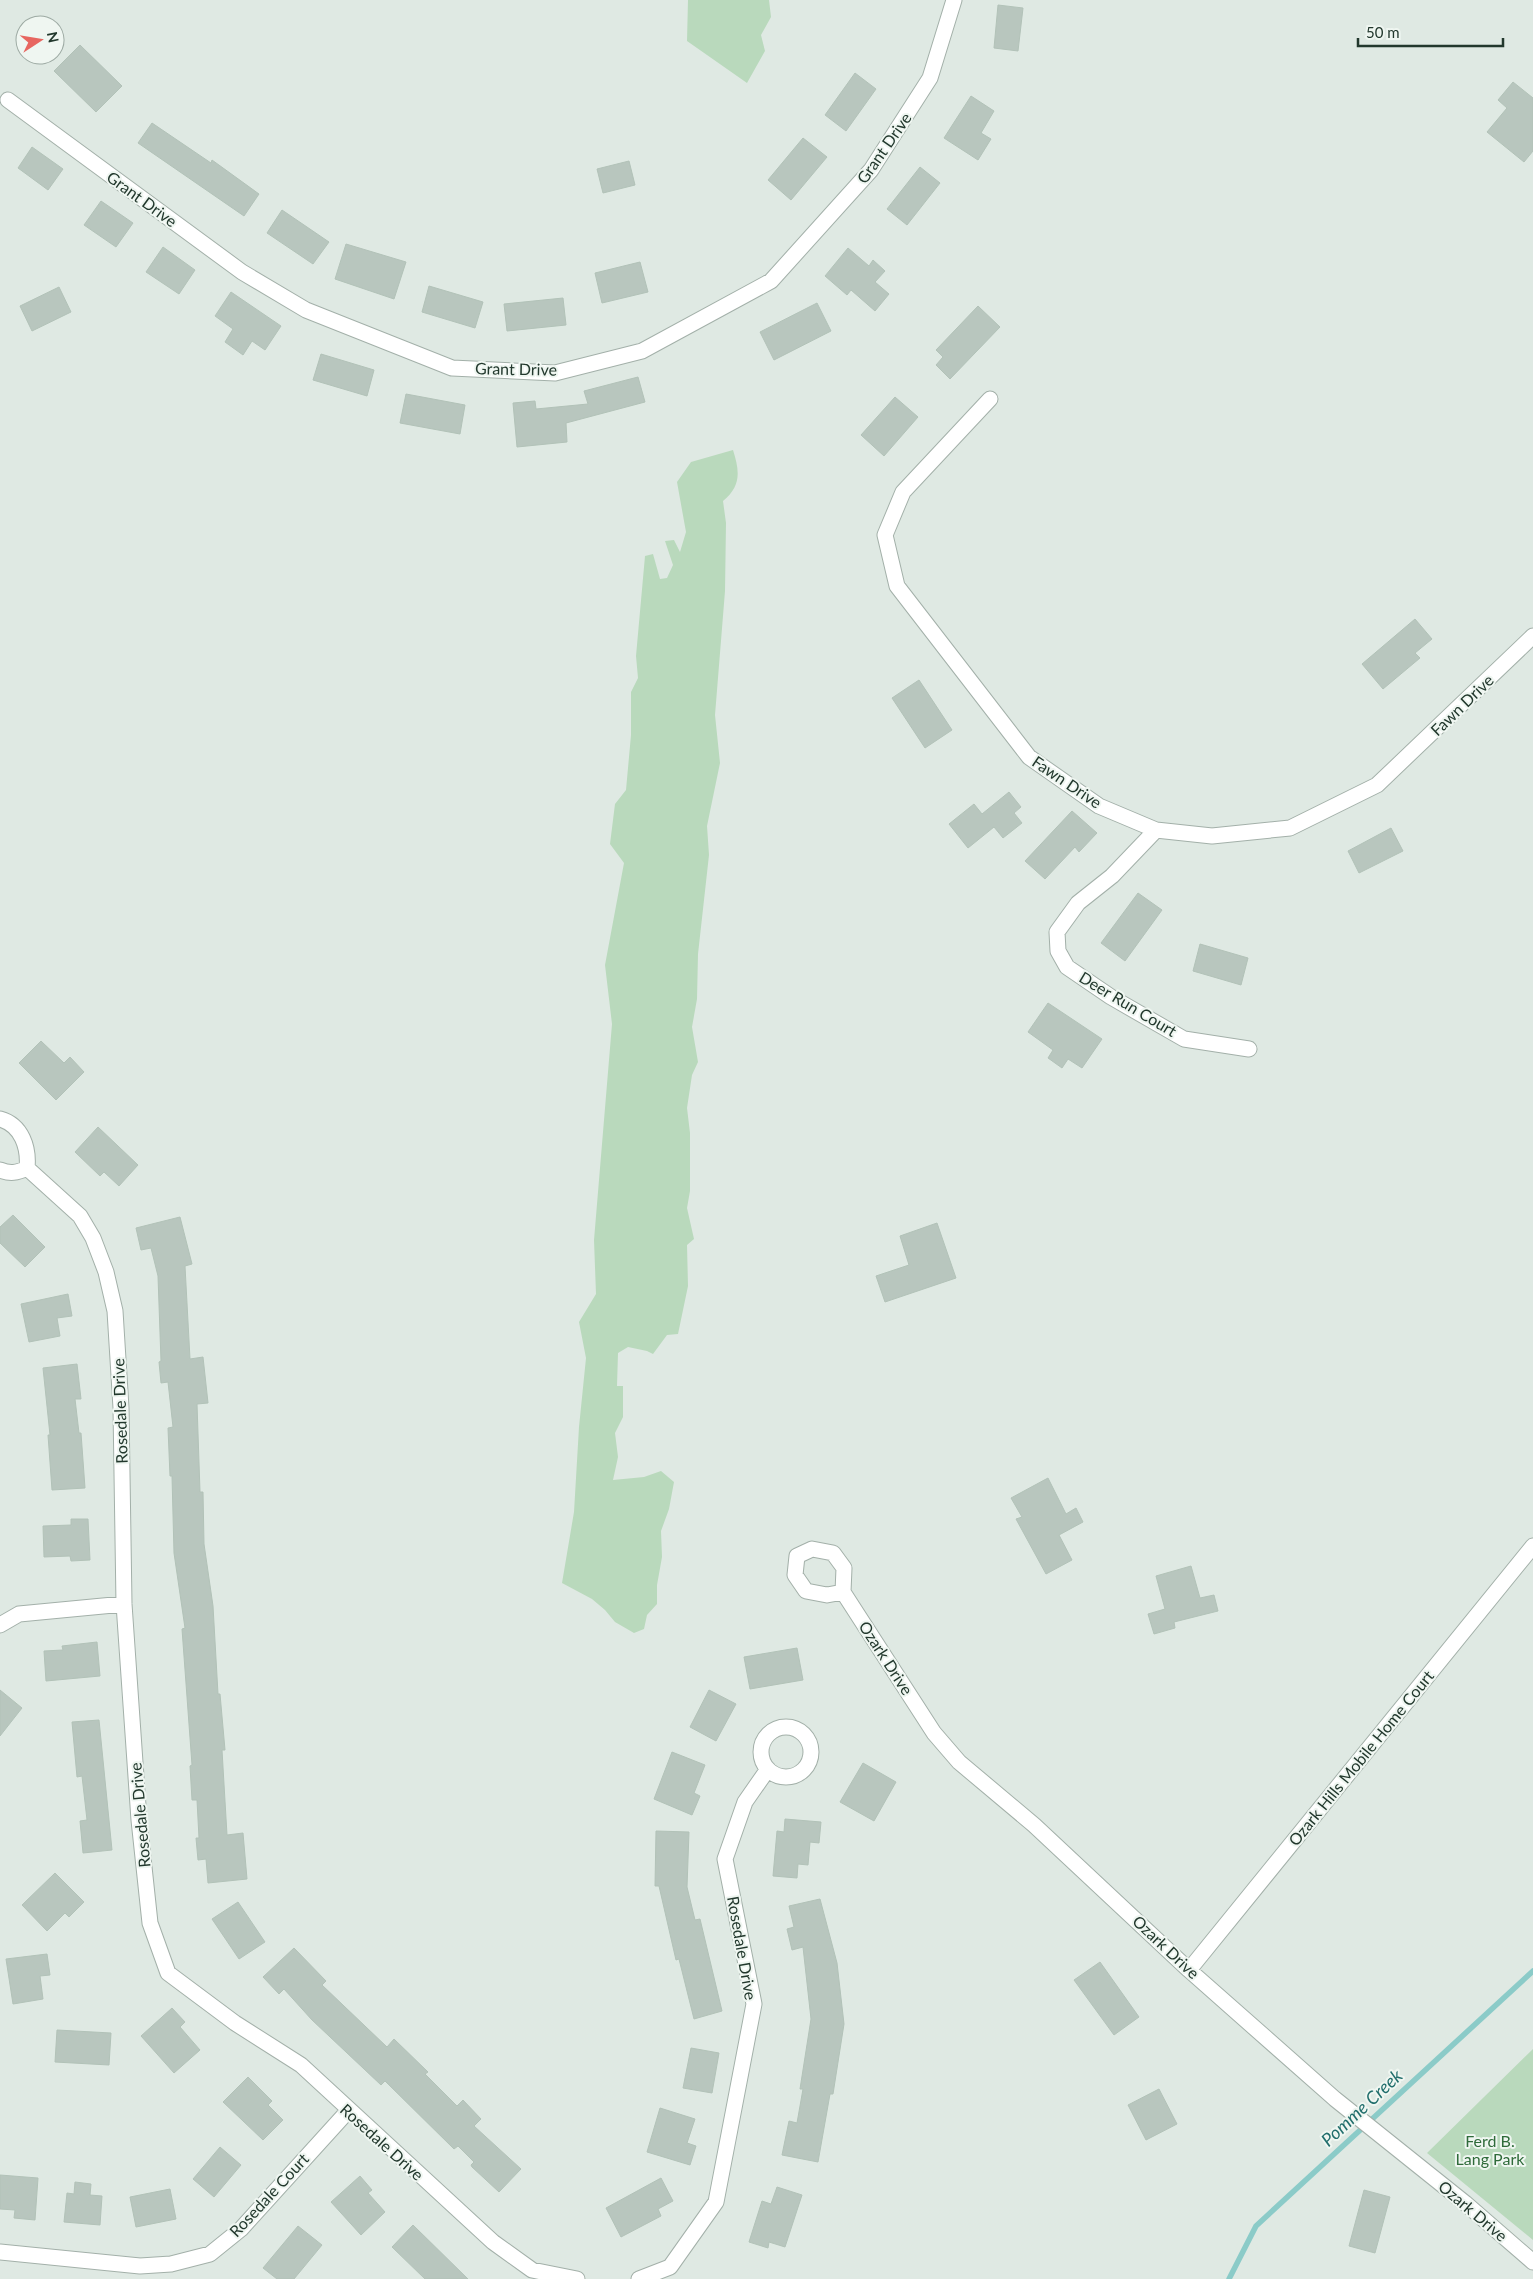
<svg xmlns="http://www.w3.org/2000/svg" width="1533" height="2279" font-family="Lato,sans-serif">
  <rect width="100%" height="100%" fill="#dfe9e3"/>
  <!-- green -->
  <path fill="#b9d9bc" d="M 688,0 L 769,0 L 771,17 L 761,35 L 765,51 L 747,83 L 687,41 Z
    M 733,450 C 740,472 741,486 723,501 L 726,523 L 725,591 L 715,715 L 720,763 L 707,826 L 709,855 L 698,954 L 697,999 L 692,1027 L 698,1062 L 692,1075 L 687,1108 L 690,1133 L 690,1191 L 687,1208 L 694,1239 L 687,1245 L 688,1286 L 678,1334 L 667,1335 L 653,1354 L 647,1351 L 628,1347 L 618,1353 L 617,1386 L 623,1386 L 623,1417 L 615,1433 L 618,1457 L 613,1480 L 644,1477 L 661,1471 L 674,1482 L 669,1509 L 661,1531 L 662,1557 L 657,1585 L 657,1604 L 647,1615 L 644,1629 L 634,1633 L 615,1622 L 605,1610 L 592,1599 L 562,1583 L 574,1512 L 579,1427 L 586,1358 L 579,1322 L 596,1294 L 594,1240 L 612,1024 L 605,965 L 624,863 L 610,844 L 615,804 L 626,790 L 631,735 L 631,692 L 638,678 L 636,656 L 645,556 L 653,554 L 660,579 L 667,578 L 673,565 L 665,541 L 674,540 L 680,552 L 686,532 L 677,482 L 691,462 Z
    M 1533,2049 L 1533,2240 L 1427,2153 Z"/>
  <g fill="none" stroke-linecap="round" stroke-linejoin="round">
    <!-- stream -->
    <path stroke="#8bcbc8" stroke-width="5.5" d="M 1229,2279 L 1256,2226 L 1533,1971"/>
  </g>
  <!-- building -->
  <path fill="#b8c6be" stroke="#b2c2b8" d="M 998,5 L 1023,8 L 1018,51 L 994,48 Z
    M 80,45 L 122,86 L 96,112 L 54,71 Z
    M 855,73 L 876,89 L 846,131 L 825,115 Z
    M 1513,82 L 1533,98 L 1533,151 L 1524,162 L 1487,132 L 1507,108 L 1498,100 Z
    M 971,96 L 994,111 L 981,133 L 991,139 L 978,160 L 944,138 Z
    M 152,123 L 211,163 L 212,160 L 259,194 L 244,216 L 138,143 Z
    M 803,138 L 827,157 L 791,200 L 768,180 Z
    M 32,147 L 63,169 L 48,190 L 18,168 Z
    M 629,161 L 635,185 L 603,193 L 597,169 Z
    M 920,167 L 940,183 L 907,225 L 887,209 Z
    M 101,201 L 133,223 L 116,247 L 84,225 Z
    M 282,210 L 329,242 L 313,264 L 267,233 Z
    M 346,244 L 406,262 L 394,299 L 335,279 Z
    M 163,247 L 195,270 L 179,294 L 146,272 Z
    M 848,248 L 869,266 L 873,260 L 885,271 L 875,282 L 889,294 L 875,311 L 851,290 L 847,295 L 825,276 Z
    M 640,262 L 648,292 L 602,303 L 595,273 Z
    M 429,286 L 483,302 L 475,328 L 422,312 Z
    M 59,287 L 71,312 L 32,331 L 20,306 Z
    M 231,292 L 281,326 L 265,350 L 252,341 L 243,355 L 225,342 L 233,329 L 215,316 Z
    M 563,298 L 566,325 L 507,331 L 504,304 Z
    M 817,303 L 831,331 L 774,360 L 760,332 Z
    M 978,306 L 1000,327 L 950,379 L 936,365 L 943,357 L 936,350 Z
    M 321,354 L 374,370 L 367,396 L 313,380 Z
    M 638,377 L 645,402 L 566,423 L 567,442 L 517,447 L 513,403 L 535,401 L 536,409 L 588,404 L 584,391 Z
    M 406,394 L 465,405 L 460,434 L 400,423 Z
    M 895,397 L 918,417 L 884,456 L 861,435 Z
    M 1415,619 L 1432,639 L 1415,653 L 1420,658 L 1383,689 L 1362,664 Z
    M 919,680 L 952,730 L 925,748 L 892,698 Z
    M 1009,792 L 1021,807 L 1014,813 L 1022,823 L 1003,838 L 994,827 L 968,848 L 949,824 L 974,804 L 982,814 Z
    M 1072,811 L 1097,833 L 1079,852 L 1075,847 L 1045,879 L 1025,861 Z
    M 1391,828 L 1403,851 L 1359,873 L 1348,851 Z
    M 1138,893 L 1162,910 L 1125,961 L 1101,943 Z
    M 1200,944 L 1248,958 L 1241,985 L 1193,971 Z
    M 1048,1003 L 1102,1039 L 1082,1068 L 1068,1059 L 1062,1068 L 1048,1058 L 1053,1050 L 1028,1032 Z
    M 41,1041 L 64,1063 L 70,1057 L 84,1072 L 56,1100 L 19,1063 Z
    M 98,1127 L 138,1165 L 119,1186 L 104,1172 L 100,1176 L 75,1152 Z
    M 13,1215 L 45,1247 L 25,1267 L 0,1243 L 0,1227 Z
    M 180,1217 L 192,1264 L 185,1266 L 190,1359 L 203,1357 L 208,1403 L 197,1404 L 200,1492 L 203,1492 L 204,1544 L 213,1606 L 218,1694 L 220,1694 L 225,1750 L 222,1750 L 227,1835 L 243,1833 L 247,1879 L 208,1883 L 206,1859 L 198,1860 L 196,1838 L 199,1838 L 197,1800 L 192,1800 L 190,1766 L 192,1765 L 182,1629 L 185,1628 L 174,1553 L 172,1476 L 170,1476 L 168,1428 L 173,1427 L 168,1382 L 161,1383 L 159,1362 L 161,1361 L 158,1276 L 151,1248 L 141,1250 L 136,1228 Z
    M 937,1223 L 956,1278 L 885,1302 L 876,1276 L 909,1265 L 900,1236 Z
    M 68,1294 L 72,1316 L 57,1318 L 60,1336 L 29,1342 L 21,1304 Z
    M 77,1364 L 81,1399 L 75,1399 L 79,1433 L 81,1433 L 85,1488 L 52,1490 L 48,1435 L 50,1435 L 43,1368 Z
    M 1048,1478 L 1066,1514 L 1076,1508 L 1083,1522 L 1059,1535 L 1072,1560 L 1046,1574 L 1016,1519 L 1022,1517 L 1011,1498 Z
    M 71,1519 L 88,1519 L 90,1560 L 71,1561 L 70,1556 L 44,1557 L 43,1526 L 71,1525 Z
    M 1191,1566 L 1200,1598 L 1214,1595 L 1218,1611 L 1174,1622 L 1175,1628 L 1154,1634 L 1148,1614 L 1165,1609 L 1156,1576 Z
    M 97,1642 L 100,1676 L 46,1681 L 44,1651 L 63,1650 L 62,1646 Z
    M 797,1648 L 803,1680 L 750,1689 L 744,1657 Z
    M 0,1690 L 22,1708 L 0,1736 Z
    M 709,1690 L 736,1704 L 716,1741 L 690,1727 Z
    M 99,1720 L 112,1850 L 83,1853 L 80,1821 L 87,1820 L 82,1776 L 77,1777 L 72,1722 Z
    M 672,1752 L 705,1765 L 694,1793 L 700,1796 L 692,1815 L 654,1799 Z
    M 863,1763 L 896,1782 L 874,1821 L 840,1802 Z
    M 785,1819 L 821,1822 L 819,1843 L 810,1842 L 808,1865 L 798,1864 L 797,1878 L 773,1876 L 777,1831 L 784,1832 Z
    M 656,1831 L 689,1832 L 687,1887 L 695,1920 L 700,1919 L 722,2011 L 694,2019 L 679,1959 L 676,1960 L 659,1886 L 655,1886 Z
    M 55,1873 L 84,1902 L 69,1917 L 65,1913 L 47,1931 L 22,1905 Z
    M 820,1899 L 837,1963 L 844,2024 L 833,2094 L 830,2094 L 818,2162 L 782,2155 L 789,2121 L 797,2123 L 803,2089 L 800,2089 L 811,2019 L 803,1947 L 792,1950 L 787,1929 L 794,1927 L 789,1906 Z
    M 238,1902 L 265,1942 L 239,1959 L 212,1919 Z
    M 294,1948 L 326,1981 L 322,1985 L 387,2047 L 394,2039 L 428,2072 L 425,2074 L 457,2106 L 463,2100 L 481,2119 L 474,2126 L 521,2169 L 499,2192 L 472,2167 L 471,2165 L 474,2162 L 458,2146 L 454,2149 L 385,2081 L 381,2085 L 312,2020 L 284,1989 L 279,1994 L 263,1977 Z
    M 47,1954 L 50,1975 L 40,1976 L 43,1999 L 13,2004 L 6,1959 Z
    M 1100,1962 L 1139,2017 L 1114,2035 L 1074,1980 Z
    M 172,2008 L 185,2022 L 180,2027 L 200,2050 L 174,2073 L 141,2036 Z
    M 57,2030 L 111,2033 L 109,2065 L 55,2062 Z
    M 691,2048 L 719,2053 L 712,2093 L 683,2088 Z
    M 248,2077 L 272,2101 L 268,2105 L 283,2120 L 263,2140 L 223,2102 Z
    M 1159,2089 L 1177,2124 L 1146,2140 L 1128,2105 Z
    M 660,2108 L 695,2119 L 687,2143 L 696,2146 L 690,2165 L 647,2152 Z
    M 220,2147 L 241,2165 L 214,2197 L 193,2179 Z
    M 0,2175 L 38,2178 L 35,2220 L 14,2218 L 15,2210 L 0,2209 Z
    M 360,2176 L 372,2190 L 368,2193 L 385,2212 L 361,2235 L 331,2202 Z
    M 661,2178 L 673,2201 L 658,2209 L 661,2216 L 621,2237 L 606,2208 Z
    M 75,2182 L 91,2184 L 90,2195 L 102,2196 L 100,2225 L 64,2222 L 67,2193 L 74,2194 Z
    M 777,2187 L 802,2195 L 785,2247 L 769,2242 L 768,2248 L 749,2242 L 762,2201 L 771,2204 Z
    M 170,2189 L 176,2219 L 136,2227 L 130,2197 Z
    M 1364,2190 L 1390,2197 L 1375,2253 L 1349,2246 Z
    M 413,2225 L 468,2279 L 425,2279 L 392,2247 Z
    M 298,2226 L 322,2245 L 294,2279 L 277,2279 L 263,2268 Z"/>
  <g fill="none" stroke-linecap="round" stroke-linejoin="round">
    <defs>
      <path id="minor" d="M 8,100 L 242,272 L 306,310 L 452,368 L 555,373 L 642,351 L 771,281 L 871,170 L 930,78 L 954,0
        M 990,399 L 903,492 L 885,535 L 897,586 L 1029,757 L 1099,806 L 1156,830 L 1212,836 L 1290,828 L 1377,785 L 1533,636
        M 1156,830 L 1112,876 L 1078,903 L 1057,932 L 1058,951 L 1067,967 L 1111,997 L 1184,1039 L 1249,1049
        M 0,1119 C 22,1125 29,1148 27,1168
        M 0,1170 C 10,1174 17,1173 27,1168 L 80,1216 L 93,1238 L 106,1272 L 115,1311 L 121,1408 L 124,1604 L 139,1820 L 150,1923 L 168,1973 L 235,2023 L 301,2065 L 493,2242 L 532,2270 L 577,2279
        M 843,1592 L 827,1595 L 806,1591 L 795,1575 L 797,1556 L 812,1549 L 833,1553 L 844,1568 L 843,1592 L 934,1733 L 959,1762 L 1034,1825 L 1189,1970 L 1335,2099 L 1465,2203 L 1533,2262
        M 0,1625 L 19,1614 L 124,1604
        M761 1752a25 25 0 1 1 50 0a25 25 0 1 1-50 0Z
        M 1189,1970 L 1533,1546
        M 0,2252 L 140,2266 L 171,2264 L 210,2254 L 241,2229 L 348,2111
        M 639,2279 L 670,2267 L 716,2202 L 754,2004 L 725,1859 L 745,1802 L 768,1769"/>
    </defs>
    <!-- minor casing -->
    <use href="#minor" stroke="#a3b0a9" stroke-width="17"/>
    <!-- minor -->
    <use href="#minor" stroke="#fff" stroke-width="15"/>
  </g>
  <g text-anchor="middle" stroke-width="4" stroke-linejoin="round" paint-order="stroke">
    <!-- street labels -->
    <g font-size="16" fill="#22382d" stroke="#eff6f1">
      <text transform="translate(884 148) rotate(-55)" y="6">Grant Drive</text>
      <text transform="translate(142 199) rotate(36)" y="6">Grant Drive</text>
      <text transform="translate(516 369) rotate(1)" y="6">Grant Drive</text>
      <text transform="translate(1462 705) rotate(-44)" y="6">Fawn Drive</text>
      <text transform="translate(1067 782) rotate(34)" y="6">Fawn Drive</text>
      <text transform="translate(1128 1004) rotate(31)" y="6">Deer Run Court</text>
      <text transform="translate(120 1411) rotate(-92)" y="6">Rosedale Drive</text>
      <text transform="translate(886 1658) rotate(57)" y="6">Ozark Drive</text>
      <text transform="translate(1361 1758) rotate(-51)" y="6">Ozark Hills Mobile Home Court</text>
      <text transform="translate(140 1815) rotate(-95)" y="6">Rosedale Drive</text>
      <text transform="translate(1166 1947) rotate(43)" y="6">Ozark Drive</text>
      <text transform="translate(742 1948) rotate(80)" y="6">Rosedale Drive</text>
      <text transform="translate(382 2142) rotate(42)" y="6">Rosedale Drive</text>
      <text transform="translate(269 2195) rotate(-47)" y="6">Rosedale Court</text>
      <text transform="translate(1473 2211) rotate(40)" y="6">Ozark Drive</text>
    </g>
    <!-- park labels -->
    <g font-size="16" fill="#2f6b3a" stroke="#eff6f1">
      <text x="1490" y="2147">Ferd B.<tspan x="1490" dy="18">Lang Park</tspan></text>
    </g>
    <!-- water labels -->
    <g font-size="18" font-style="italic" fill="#216e6c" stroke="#eff6f1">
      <text transform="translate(1362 2108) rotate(-43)" y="6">Pomme Creek</text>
    </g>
  </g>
  <!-- north arrow -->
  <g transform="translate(40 40) rotate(78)"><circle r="24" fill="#eff6f1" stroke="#9daaa3"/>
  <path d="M0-4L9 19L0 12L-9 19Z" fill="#e76660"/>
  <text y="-8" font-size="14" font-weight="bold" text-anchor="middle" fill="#22382d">N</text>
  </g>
  <!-- scale -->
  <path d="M1358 38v8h145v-8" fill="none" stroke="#22382d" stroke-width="2.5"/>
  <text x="1366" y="38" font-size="15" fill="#22382d" stroke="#eff6f1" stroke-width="4" paint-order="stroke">50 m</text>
</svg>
